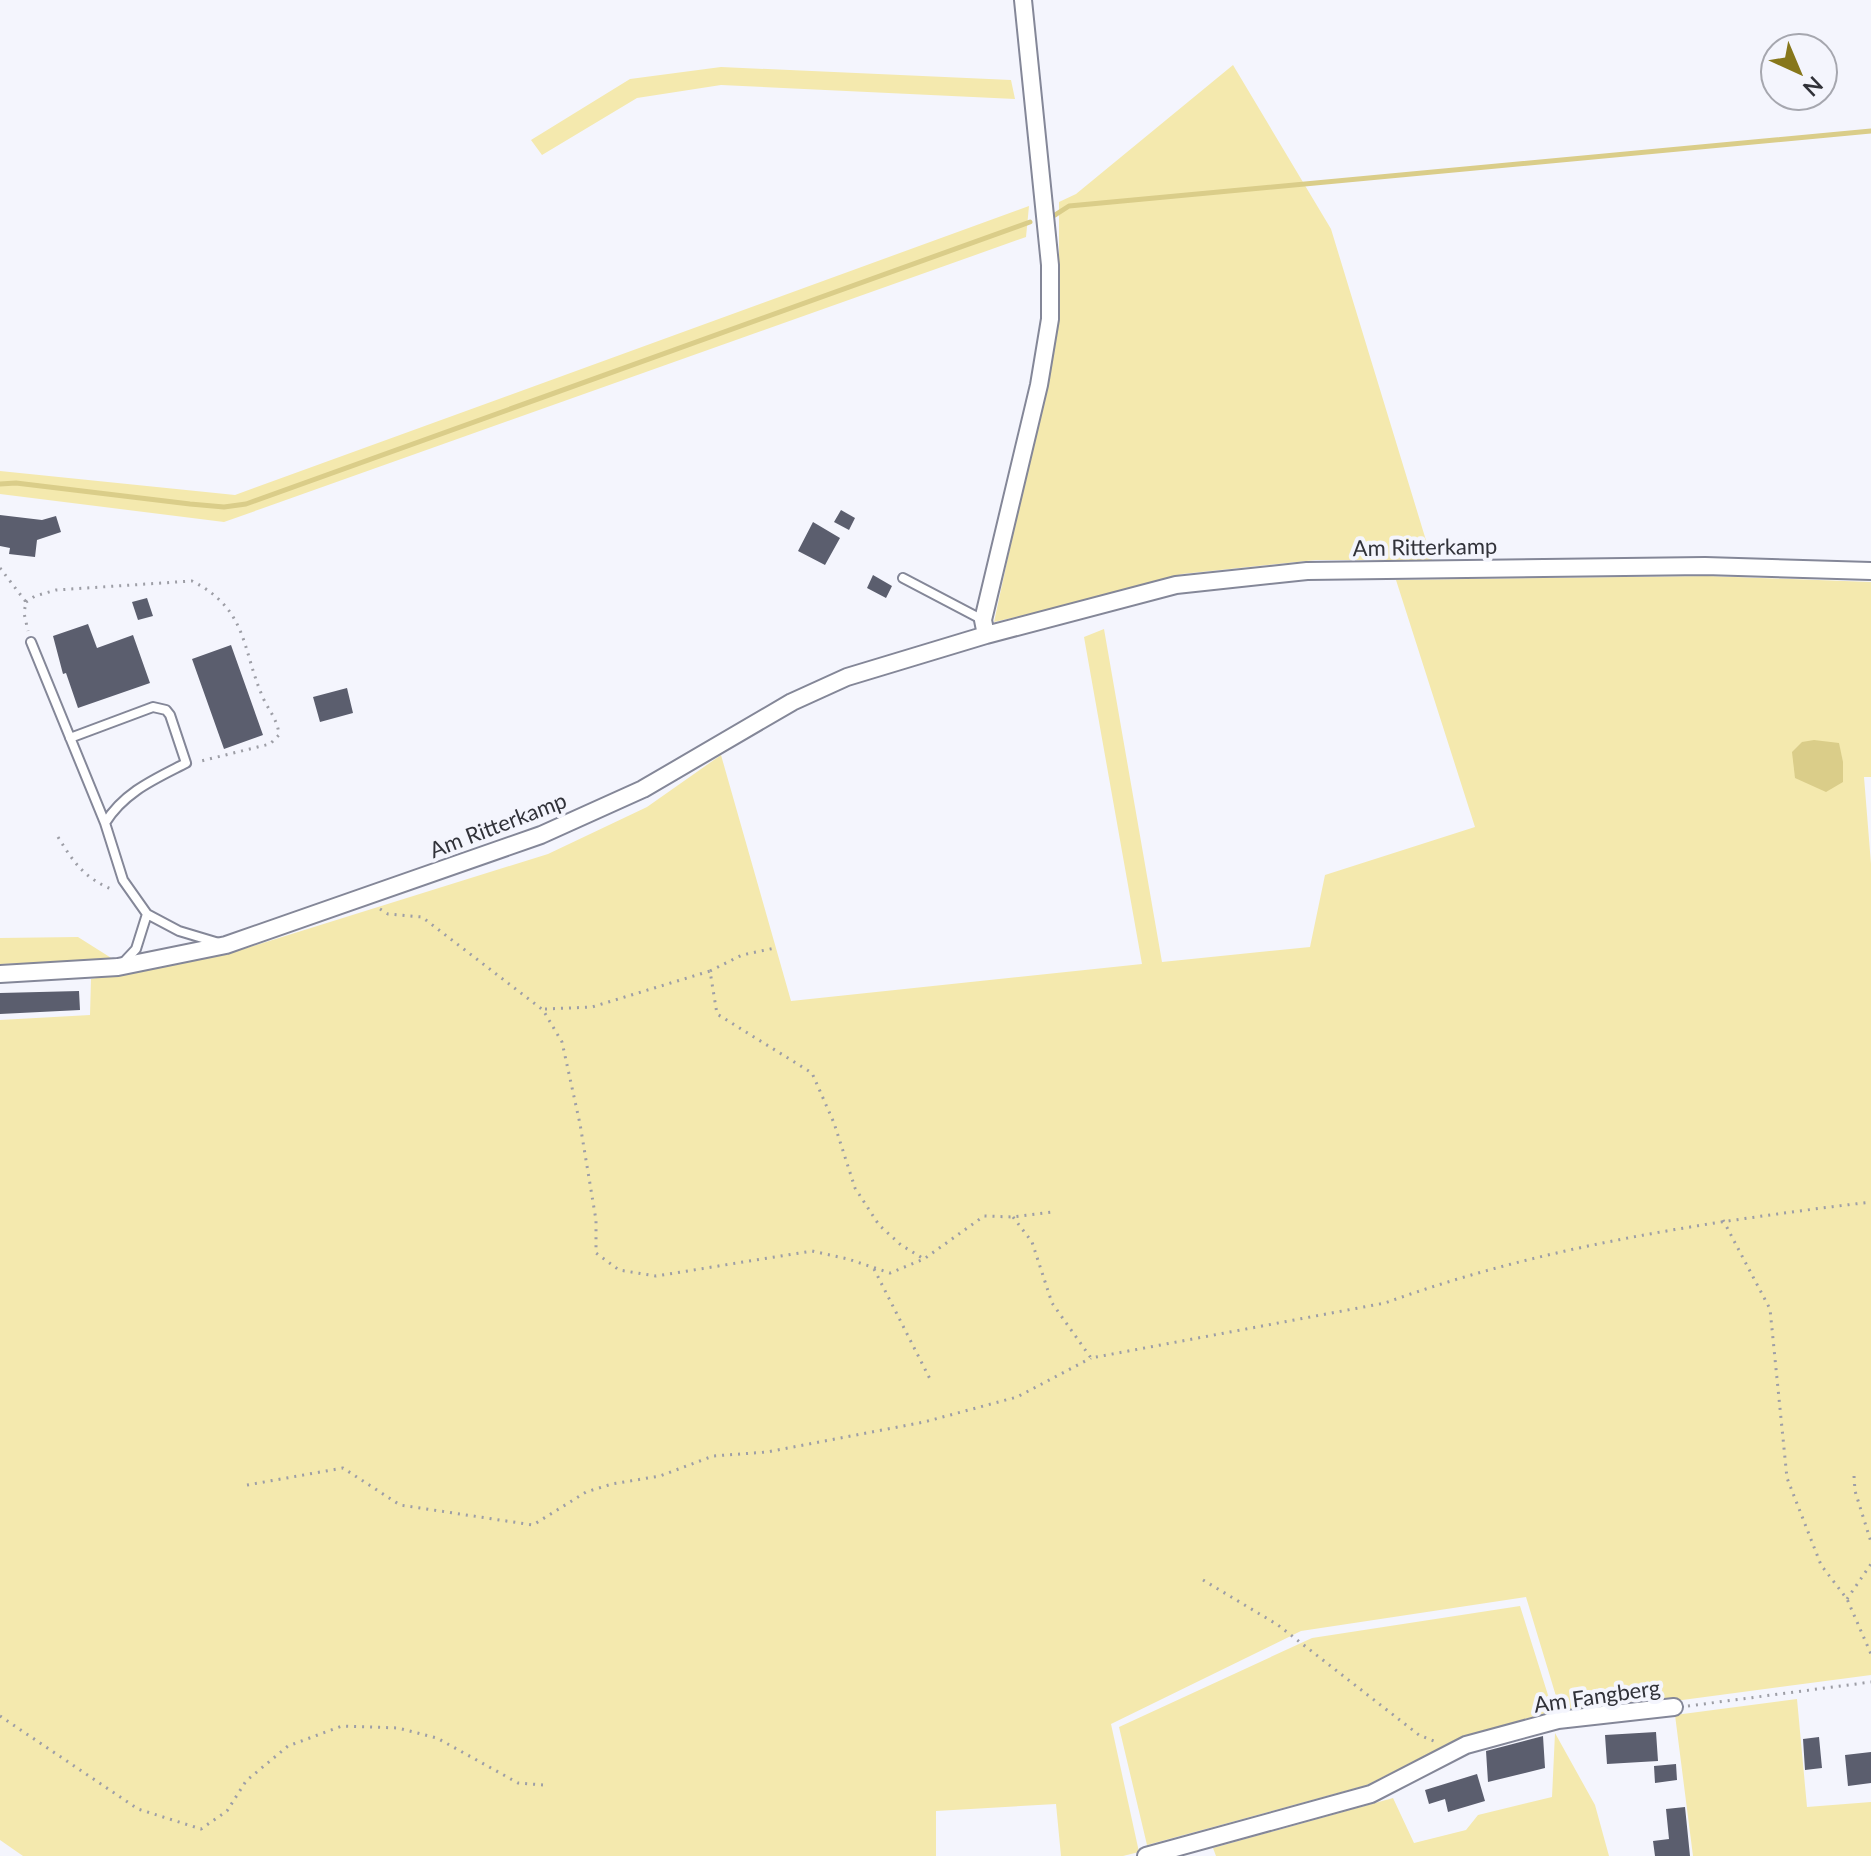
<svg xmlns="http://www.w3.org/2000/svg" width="1871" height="1856" font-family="Lato,sans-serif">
  <rect width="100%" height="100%" fill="#f4f5fd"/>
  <!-- green -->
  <path fill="#f4e9ae" d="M 1233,65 L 1331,229 L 1432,560 L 1316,560 L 1182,574 L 1140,588 L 994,622 L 1059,320 L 1059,202 L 1076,194 Z
    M 721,67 L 1011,80 L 1015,99 L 721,85 L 637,98 L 542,155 L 531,140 L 630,79 Z
    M 1029,206 L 1026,237 L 224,522 L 0,494 L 0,471 L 235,495 Z
    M 1708,576 L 1871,582 L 1871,777 L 1864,777 L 1871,864 L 1871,1675 L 1562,1716 L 1526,1597 L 1301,1631 L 1111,1724 L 1139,1852 L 1123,1856 L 1061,1856 L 1056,1804 L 936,1811 L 936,1856 L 23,1856 L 0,1840 L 0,1020 L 90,1015 L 91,979 L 224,955 L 548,854 L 647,807 L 721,755 L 791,1001 L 1142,964 L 1084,637 L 1104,629 L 1162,962 L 1310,947 L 1325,875 L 1475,827 L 1396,580 Z
    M 78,937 L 116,961 L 0,964 L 0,938 Z
    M 1520,1606 L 1553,1711 L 1461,1737 L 1367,1785 L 1147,1845 L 1119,1727 L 1312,1638 Z
    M 1797,1699 L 1807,1807 L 1871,1802 L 1871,1856 L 1693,1856 L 1675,1715 Z
    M 1555,1733 L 1595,1805 L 1609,1856 L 1216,1856 L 1213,1848 L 1393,1798 L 1414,1843 L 1466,1830 L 1478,1815 L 1552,1797 Z"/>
  <!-- water -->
  <path fill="#dacd89" d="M 1814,740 L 1839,743 L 1843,762 L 1843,782 L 1826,792 L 1795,778 L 1792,752 L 1802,742 Z"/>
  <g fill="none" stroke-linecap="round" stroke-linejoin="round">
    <!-- stream -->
    <path stroke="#dacd89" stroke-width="5" d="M 1055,215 L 1069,206 L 1871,131
      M 0,484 L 16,483 L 190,504 L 224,507 L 246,504 L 1030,222"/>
  </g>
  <!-- building -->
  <path fill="#5b5e6e" d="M 841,510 L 855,518 L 849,530 L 834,522 Z
    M 0,515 L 42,520 L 56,516 L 61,532 L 37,540 L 35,557 L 9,554 L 10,548 L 0,546 Z
    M 813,522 L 840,538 L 825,565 L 798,551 Z
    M 873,575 L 892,586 L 886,598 L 867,588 Z
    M 147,598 L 153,616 L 138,620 L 132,602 Z
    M 88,624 L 97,648 L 133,635 L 150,683 L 78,708 L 66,673 L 63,674 L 53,636 Z
    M 231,645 L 263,735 L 224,749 L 192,659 Z
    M 347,688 L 353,713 L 320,722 L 313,697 Z
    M 79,991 L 80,1010 L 0,1014 L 0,993 Z
    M 1656,1732 L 1658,1761 L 1607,1764 L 1605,1735 Z
    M 1543,1736 L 1545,1768 L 1488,1782 L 1486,1751 Z
    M 1819,1737 L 1822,1768 L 1805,1770 L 1803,1739 Z
    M 1871,1752 L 1871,1783 L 1848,1786 L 1845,1755 Z
    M 1676,1764 L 1677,1780 L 1655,1783 L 1654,1766 Z
    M 1477,1774 L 1485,1801 L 1448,1812 L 1445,1799 L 1429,1804 L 1425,1790 Z
    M 1685,1807 L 1690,1856 L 1655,1856 L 1653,1841 L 1669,1839 L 1666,1809 Z"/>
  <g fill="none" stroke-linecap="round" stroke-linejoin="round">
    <defs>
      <path id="lane" d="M 903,578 L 983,620
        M 31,642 L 105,823
        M 70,738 L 153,707 L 166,710 L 170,715 L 186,763 C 155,779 124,792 105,823 L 123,880 L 147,914
        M 122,964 L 136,949 L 147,914 L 179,931 L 219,943"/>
      <path id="street" d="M 986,635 L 983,620 L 1039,385 L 1050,319 L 1050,265 L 1023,0
        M 0,974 L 118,967 L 226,945 L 541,835 L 643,789 L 792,702 L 847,677 L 986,635 L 1176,585 L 1307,571 L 1705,566 L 1871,571
        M 1146,1856 L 1371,1794 L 1466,1745 L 1558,1720 L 1674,1707"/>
    </defs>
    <!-- lane casing -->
    <use href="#lane" stroke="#848798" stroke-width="12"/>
    <!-- street casing -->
    <use href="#street" stroke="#848798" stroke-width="20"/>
    <!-- path -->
    <path stroke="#9d9ea6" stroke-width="3" stroke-dasharray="2 6" stroke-linecap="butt" d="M 0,568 L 26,602 L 24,613 L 28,631
      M 26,602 L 35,596 L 56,590 L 192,581 C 249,610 241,649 264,700 C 270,712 278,721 279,735 L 270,744 L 197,762
      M 58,837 C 74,863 85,879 114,890
      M 380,909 L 388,914 L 422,917 L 543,1010 L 562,1042 L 580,1124 L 596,1220 L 596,1253 L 619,1270 L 656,1276 L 812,1251 L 848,1259 L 890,1273 L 924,1259 L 984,1216 L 1013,1217 L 1053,1212
      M 710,971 L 742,955 L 775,948
      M 545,1009 L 592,1007 L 710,971 L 717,1014 L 812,1073 L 834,1123 L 855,1188 L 879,1225 L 901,1245 L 924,1259
      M 1013,1217 L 1032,1242 L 1052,1303 L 1091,1358 L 1385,1303 C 1542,1246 1705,1222 1871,1202
      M 1723,1220 L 1770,1309 L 1787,1478 L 1821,1565 L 1847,1599 L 1871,1654
      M 874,1269 L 930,1379
      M 1854,1476 L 1855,1491 L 1871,1542
      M 247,1485 L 343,1468 L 400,1505 L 533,1525 L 586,1492 L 612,1484 L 660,1476 L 713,1456 L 767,1452 L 924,1422 L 1017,1397 L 1091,1358
      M 1203,1580 L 1278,1625 L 1419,1735 L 1436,1742
      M 1847,1599 L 1871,1564
      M 1688,1706 L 1871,1682
      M 0,1716 L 138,1809 L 201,1829 L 227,1811 L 246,1781 L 288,1746 L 342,1726 L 398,1728 L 437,1738 L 518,1783 L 543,1785"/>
    <!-- lane -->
    <use href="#lane" stroke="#fff" stroke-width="8"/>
    <!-- street -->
    <use href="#street" stroke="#fff" stroke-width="16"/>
  </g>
  <g text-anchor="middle" stroke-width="8" stroke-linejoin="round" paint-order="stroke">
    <!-- street labels -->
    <g font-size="22" fill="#313239" stroke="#f4f5fd">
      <text transform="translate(1425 547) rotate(-1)" y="8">Am Ritterkamp</text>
      <text transform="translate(498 825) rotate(-21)" y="8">Am Ritterkamp</text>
      <text transform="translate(1597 1696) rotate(-8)" y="8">Am Fangberg</text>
    </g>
  </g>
  <!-- north arrow -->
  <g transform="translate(1799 72) rotate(136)"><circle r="38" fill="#f4f5fd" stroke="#a6a7af" stroke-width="2"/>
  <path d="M0-6L14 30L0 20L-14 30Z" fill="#87771b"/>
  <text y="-12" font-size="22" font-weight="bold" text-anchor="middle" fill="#313239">N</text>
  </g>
</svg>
